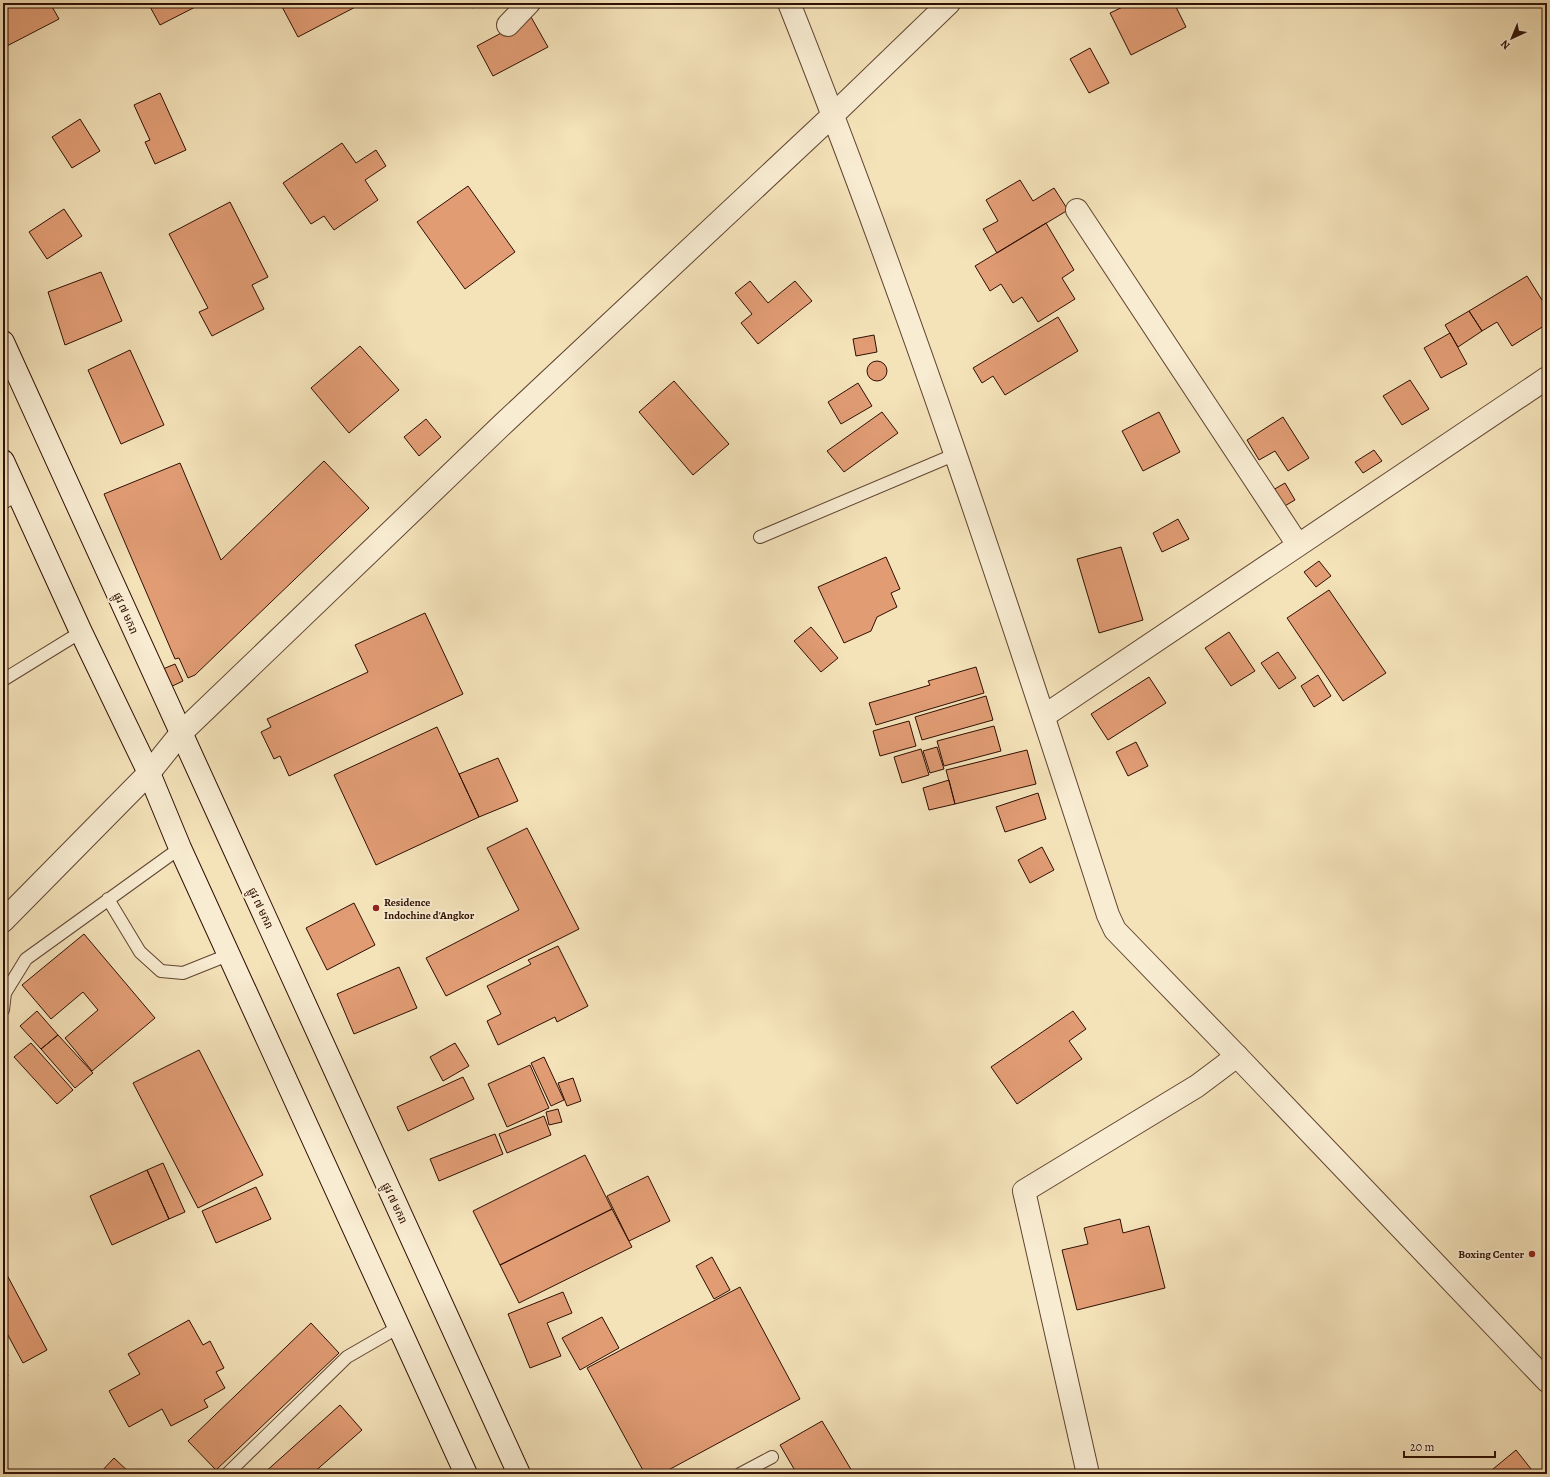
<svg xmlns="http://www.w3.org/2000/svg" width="1550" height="1477" font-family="Alegreya,'Noto Sans Khmer',serif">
  <rect width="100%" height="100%" fill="#f4e2b9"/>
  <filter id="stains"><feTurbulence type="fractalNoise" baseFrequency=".005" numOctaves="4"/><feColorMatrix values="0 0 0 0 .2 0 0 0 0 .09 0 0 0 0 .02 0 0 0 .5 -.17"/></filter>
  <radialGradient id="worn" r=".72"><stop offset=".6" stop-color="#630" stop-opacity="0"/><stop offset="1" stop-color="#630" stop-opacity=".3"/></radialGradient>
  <!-- building -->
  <path fill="#e19c74" stroke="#2f0f03" d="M 3,3 L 50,3 L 59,19 L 3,48 Z
    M 148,3 L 203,3 L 160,25 Z
    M 280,3 L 363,3 L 298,37 Z
    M 469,3 L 481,3 L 472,8 Z
    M 1131,3 L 1174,3 L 1186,27 L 1131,55 L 1110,13 Z
    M 531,17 L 548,47 L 493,76 L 477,46 Z
    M 1090,48 L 1109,83 L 1089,93 L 1070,59 Z
    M 160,93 L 186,150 L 155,164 L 145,142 L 150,140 L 134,105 Z
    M 80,119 L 100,151 L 72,168 L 52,137 Z
    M 342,143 L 356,163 L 376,150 L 386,166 L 365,180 L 378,200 L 334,230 L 324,216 L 311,224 L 283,183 Z
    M 1020,180 L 1033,201 L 1054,188 L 1068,210 L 997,253 L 983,229 L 998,221 L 986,200 Z
    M 468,186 L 515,252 L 465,289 L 417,222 Z
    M 230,202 L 268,277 L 252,285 L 264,309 L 212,336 L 199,312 L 208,308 L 169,234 Z
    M 64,209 L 82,236 L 47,259 L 29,232 Z
    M 1046,223 L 1074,270 L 1062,278 L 1075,299 L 1038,322 L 1022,297 L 1013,303 L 1001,284 L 990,291 L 975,266 Z
    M 101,272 L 122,321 L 65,345 L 48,292 Z
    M 1527,276 L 1547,308 L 1547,324 L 1512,346 L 1497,322 L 1482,331 L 1469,311 Z
    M 750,281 L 768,303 L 795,281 L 812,301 L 758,344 L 741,323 L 752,314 L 735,293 Z
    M 1469,311 L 1482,331 L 1458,347 L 1445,325 Z
    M 1058,317 L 1078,351 L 1005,395 L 993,376 L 982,383 L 973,368 Z
    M 1450,333 L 1467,364 L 1441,378 L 1424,348 Z
    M 874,335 L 877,352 L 856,356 L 853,339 Z
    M 360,346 L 399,390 L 349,433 L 311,388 Z
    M 130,350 L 164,425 L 121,444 L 88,370 Z
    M867 371a10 10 0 1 1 20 0a10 10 0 1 1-20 0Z
    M 1410,380 L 1429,409 L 1402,425 L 1383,396 Z
    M 674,381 L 729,444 L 693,475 L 639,412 Z
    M 858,383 L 872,406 L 841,424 L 828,402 Z
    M 882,412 L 898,433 L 844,472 L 827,451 Z
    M 1159,412 L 1180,452 L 1143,471 L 1122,431 Z
    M 1283,417 L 1309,458 L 1288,471 L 1275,451 L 1259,460 L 1247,440 Z
    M 426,419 L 441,437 L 419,456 L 404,437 Z
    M 1374,450 L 1382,461 L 1363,473 L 1355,462 Z
    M 324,461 L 369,508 L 195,675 L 188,678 L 179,658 L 175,659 L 104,494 L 180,463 L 221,560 Z
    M 1285,483 L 1295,500 L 1276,511 L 1266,494 Z
    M 1178,519 L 1189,539 L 1162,552 L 1153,533 Z
    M 1121,547 L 1143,620 L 1099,633 L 1077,559 Z
    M 886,557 L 900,589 L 891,593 L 897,607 L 877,617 L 871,631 L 844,643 L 818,587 Z
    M 1319,561 L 1331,576 L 1316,587 L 1304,572 Z
    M 1329,590 L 1386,673 L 1343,701 L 1287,618 Z
    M 425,613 L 463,694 L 289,776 L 280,756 L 274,759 L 261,732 L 271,727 L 267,719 L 368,672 L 355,645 Z
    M 811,627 L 838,658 L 821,672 L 794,641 Z
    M 1229,632 L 1255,671 L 1231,686 L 1205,648 Z
    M 1278,652 L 1296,678 L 1279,689 L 1261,663 Z
    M 175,664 L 183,681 L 166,689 L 158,671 Z
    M 976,667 L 984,693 L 876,725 L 869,703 L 930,685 L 928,681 Z
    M 1318,675 L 1331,696 L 1314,707 L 1301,686 Z
    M 1149,677 L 1166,703 L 1108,740 L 1091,714 Z
    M 986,696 L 993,720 L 922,740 L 915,717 Z
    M 909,721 L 916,746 L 880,756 L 873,731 Z
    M 994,726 L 1001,751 L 944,766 L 937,741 Z
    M 437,727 L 479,817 L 376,865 L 334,775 Z
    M 1136,742 L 1148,766 L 1128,776 L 1116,752 Z
    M 937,747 L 944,769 L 930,773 L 923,751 Z
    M 921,749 L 929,775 L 902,783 L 894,757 Z
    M 1027,750 L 1036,784 L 955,804 L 946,770 Z
    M 498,758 L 518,801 L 479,817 L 459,774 Z
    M 949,780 L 955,804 L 929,810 L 923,788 Z
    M 1038,793 L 1046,819 L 1005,832 L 996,807 Z
    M 527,828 L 579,929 L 446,996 L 426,958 L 519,910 L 487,848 Z
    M 1042,847 L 1054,870 L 1030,883 L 1018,860 Z
    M 354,903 L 375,945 L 327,970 L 306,928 Z
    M 84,934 L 155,1018 L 92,1071 L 65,1038 L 98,1010 L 83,992 L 51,1019 L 22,985 Z
    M 558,946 L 588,1006 L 557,1022 L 555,1017 L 498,1045 L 487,1021 L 501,1014 L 487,986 L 531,964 L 528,960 Z
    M 399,967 L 417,1008 L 354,1034 L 337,994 Z
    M 37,1011 L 58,1035 L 41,1049 L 20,1026 Z
    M 1073,1011 L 1086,1029 L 1069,1041 L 1082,1059 L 1017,1104 L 991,1067 Z
    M 58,1035 L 93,1073 L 75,1088 L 41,1049 Z
    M 31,1043 L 73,1090 L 57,1104 L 14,1057 Z
    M 455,1043 L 469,1066 L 443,1081 L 430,1057 Z
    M 199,1050 L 263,1175 L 198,1208 L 133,1083 Z
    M 544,1057 L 564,1100 L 551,1106 L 531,1063 Z
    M 530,1065 L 549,1108 L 507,1127 L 488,1084 Z
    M 463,1077 L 474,1099 L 408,1131 L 397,1107 Z
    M 573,1078 L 581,1101 L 567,1106 L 558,1083 Z
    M 558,1109 L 562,1122 L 549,1125 L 546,1112 Z
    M 544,1116 L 551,1135 L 507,1153 L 499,1134 Z
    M 495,1134 L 503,1154 L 439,1181 L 430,1159 Z
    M 585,1155 L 612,1209 L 500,1265 L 473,1211 Z
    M 163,1163 L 185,1212 L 169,1219 L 147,1170 Z
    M 147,1170 L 169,1219 L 112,1245 L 90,1196 Z
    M 648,1176 L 670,1221 L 629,1241 L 607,1196 Z
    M 256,1187 L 271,1219 L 216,1243 L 202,1211 Z
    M 612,1209 L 632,1247 L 519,1303 L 500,1265 Z
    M 1120,1219 L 1123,1233 L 1149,1226 L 1165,1288 L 1077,1310 L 1062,1250 L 1088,1244 L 1084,1228 Z
    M 712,1257 L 730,1290 L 714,1299 L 696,1266 Z
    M 7,1275 L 47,1350 L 23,1363 L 3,1326 L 3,1277 Z
    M 740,1287 L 800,1399 L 661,1474 L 645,1474 L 587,1368 Z
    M 563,1292 L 572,1313 L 547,1323 L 561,1356 L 530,1368 L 508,1314 Z
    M 602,1317 L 619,1348 L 580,1370 L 562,1338 Z
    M 189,1320 L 203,1345 L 210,1341 L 224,1368 L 216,1372 L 225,1388 L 204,1400 L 208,1407 L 171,1426 L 162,1409 L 129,1427 L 109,1391 L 140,1374 L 128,1354 Z
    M 311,1323 L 339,1353 L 216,1470 L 188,1441 Z
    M 3,1366 L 8,1376 L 3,1379 Z
    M 340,1405 L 362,1430 L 312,1474 L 263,1474 Z
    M 822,1421 L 852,1471 L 847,1474 L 797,1474 L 780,1445 Z
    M 1516,1450 L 1535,1474 L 1487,1474 Z
    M 114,1458 L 131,1474 L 99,1474 Z"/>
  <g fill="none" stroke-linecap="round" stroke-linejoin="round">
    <defs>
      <path id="service" d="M 3,503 L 18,494
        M 760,537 L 956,454
        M 3,680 L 81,632
        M 108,899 L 140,952 L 161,971 L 183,973 L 228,955
        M 3,1010 L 5,993 L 26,959 L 180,848
        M 227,1474 L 347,1357 L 399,1327
        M 740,1474 L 772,1457"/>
      <path id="minor" d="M 508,25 L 529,3
        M 1077,210 L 1298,545
        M 1044,716 L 1547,378
        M 3,921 L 149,773
        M 1088,1474 L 1024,1191 L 1197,1086 L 1237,1056"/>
      <path id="tertiary" d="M 789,3 C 908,302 1009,608 1108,915 L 1115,930 L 1237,1056 L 1547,1381
        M 149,773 L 181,733 L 504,423 L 833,115 L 949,3"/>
      <path id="secondary" d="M 3,342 L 519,1474
        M 3,461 L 81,632 L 149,773 L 180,848 L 466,1474"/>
    </defs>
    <!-- service casing -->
    <use href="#service" stroke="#604430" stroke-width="14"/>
    <!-- minor casing -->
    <use href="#minor" stroke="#604430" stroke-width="24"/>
    <!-- tertiary casing -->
    <use href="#tertiary" stroke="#604430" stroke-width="24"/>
    <!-- secondary casing -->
    <use href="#secondary" stroke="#2f0f03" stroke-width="24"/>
    <!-- service -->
    <use href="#service" stroke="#f8ecd2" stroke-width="12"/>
    <!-- minor -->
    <use href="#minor" stroke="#f8ecd2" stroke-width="22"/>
    <!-- tertiary -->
    <use href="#tertiary" stroke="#f8ecd2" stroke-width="22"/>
    <!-- secondary -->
    <use href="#secondary" stroke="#f8ecd2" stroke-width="22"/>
  </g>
  <!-- markers -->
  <g fill="#8f2418" stroke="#f8ecd2" stroke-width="1.5">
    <circle cx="376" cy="908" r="4"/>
    <circle cx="1532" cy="1254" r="4"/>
  </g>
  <g text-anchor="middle" stroke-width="4" stroke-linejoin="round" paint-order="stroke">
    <!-- street labels -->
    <g font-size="11" fill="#2f0f03" stroke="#f8ecd2">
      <text transform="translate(126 613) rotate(66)" y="4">ផ្លូវ ៧ មករា</text>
      <text transform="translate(261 908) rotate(65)" y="4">ផ្លូវ ៧ មករា</text>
      <text transform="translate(395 1203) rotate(65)" y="4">ផ្លូវ ៧ មករា</text>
    </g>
    <!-- poi labels -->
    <g font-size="11" font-weight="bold" fill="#2f0f03" stroke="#f8ecd2" text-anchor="start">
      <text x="384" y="906">Residence<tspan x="384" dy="13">Indochine d'Angkor</tspan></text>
      <text x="1524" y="1258" text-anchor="end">Boxing Center</text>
    </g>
  </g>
  <!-- margin -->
  <rect width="1550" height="1477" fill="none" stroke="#f4e2b9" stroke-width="16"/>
  <rect x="4" y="4" width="1542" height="1469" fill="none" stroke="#2f0f03" stroke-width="2"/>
  <rect x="8" y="8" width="1534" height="1461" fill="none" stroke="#2f0f03"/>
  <!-- north arrow -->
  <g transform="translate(1512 38) rotate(224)" stroke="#f8ecd2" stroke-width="3" paint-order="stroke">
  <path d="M0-3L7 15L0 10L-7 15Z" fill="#2f0f03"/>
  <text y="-6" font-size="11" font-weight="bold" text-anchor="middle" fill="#2f0f03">N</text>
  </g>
  <!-- scale -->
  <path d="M1404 1451v6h91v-6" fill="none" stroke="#2f0f03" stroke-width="2"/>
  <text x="1410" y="1451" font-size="12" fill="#2f0f03" stroke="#f8ecd2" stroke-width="3" paint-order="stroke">20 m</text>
  <rect width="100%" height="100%" filter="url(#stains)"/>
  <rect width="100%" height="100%" fill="url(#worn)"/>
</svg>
